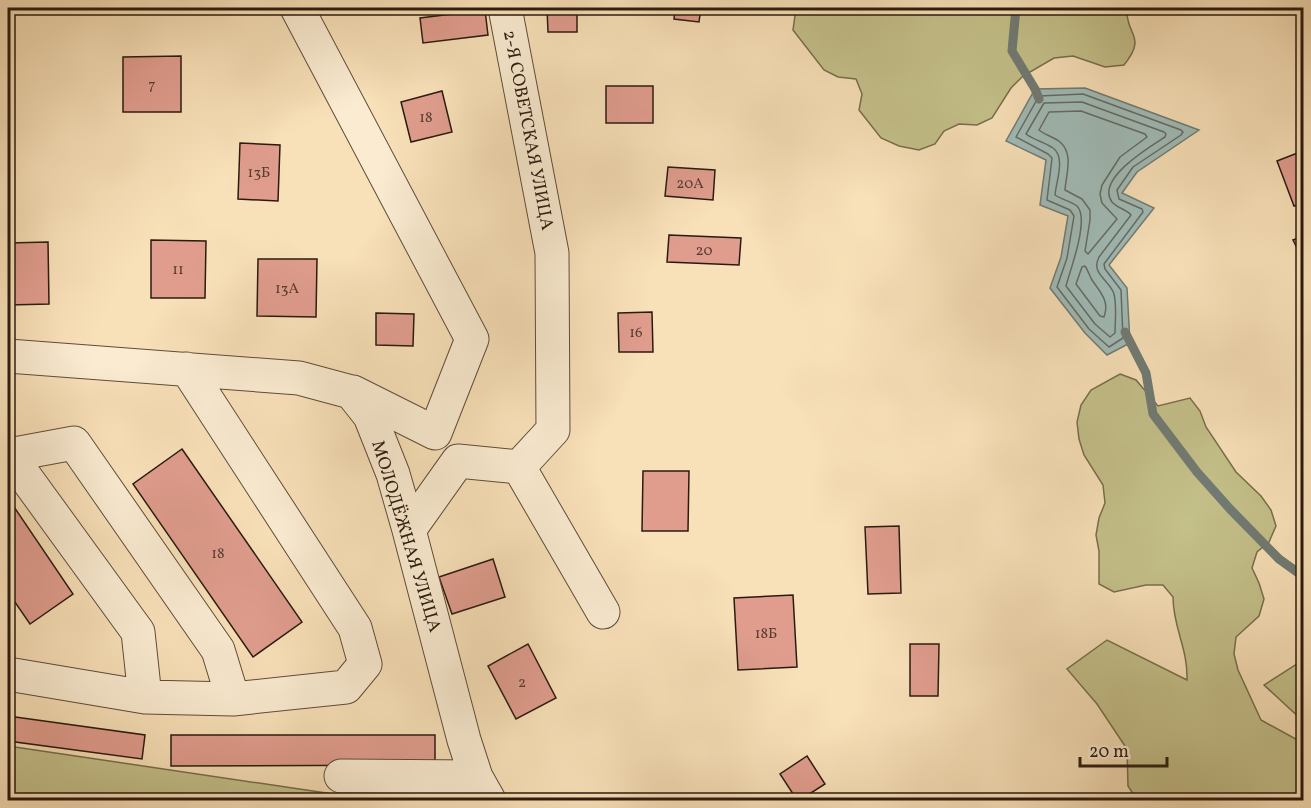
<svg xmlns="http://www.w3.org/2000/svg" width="1311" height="808" font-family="Vollkorn,serif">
  <rect width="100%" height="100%" fill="#f8e0b8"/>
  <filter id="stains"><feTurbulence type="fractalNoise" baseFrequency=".00333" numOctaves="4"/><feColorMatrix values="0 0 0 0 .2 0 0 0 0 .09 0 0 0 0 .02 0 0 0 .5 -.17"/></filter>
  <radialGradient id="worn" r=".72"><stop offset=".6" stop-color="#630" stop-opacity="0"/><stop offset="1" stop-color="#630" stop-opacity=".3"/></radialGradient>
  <!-- green -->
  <path fill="#c4c08a" stroke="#776e4d" stroke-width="1.5" d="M 796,8 L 1127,8 C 1125,36 1148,35 1124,65 L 1105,67 L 1073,56 L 1054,58 L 1023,76 L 1011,88 L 992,118 L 977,125 L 959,124 L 944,131 L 935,144 L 919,150 L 899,146 L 881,138 L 859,110 L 862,94 L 856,79 L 838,77 L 824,70 L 793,30 Z
    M 1120,374 L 1136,380 L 1158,406 L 1190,398 L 1200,411 L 1206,427 L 1236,472 L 1261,496 L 1271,510 L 1276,526 L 1269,542 L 1257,552 L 1252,568 L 1259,583 L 1264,599 L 1259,616 L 1236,637 L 1234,654 L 1238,670 L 1261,720 L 1303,743 L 1303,800 L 1137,800 L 1128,786 L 1127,749 L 1097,704 L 1067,669 L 1107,640 L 1187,680 C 1188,648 1173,628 1173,597 L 1163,585 L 1146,585 L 1114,592 L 1099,584 L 1099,551 L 1096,535 L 1099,518 L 1105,503 L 1103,485 L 1084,455 L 1079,439 L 1077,422 L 1081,405 L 1091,390 Z
    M 1303,660 L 1303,721 L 1264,685 Z
    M 8,746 L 353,797 L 354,800 L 8,800 Z"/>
  <!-- water -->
  <path fill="#a0bbb7" stroke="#717b74" stroke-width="1.5" d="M 1085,88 L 1199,130 L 1137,172 L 1122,193 L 1154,208 L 1109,265 L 1127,288 L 1130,343 L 1107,355 L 1085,333 L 1050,288 L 1061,257 L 1068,216 L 1040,205 L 1046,160 L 1006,141 L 1035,89 Z"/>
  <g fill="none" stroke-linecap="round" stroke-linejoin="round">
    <!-- shore -->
    <path stroke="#656b64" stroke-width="1.5" d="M 1083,94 L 1181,130 L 1183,132 L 1181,135 L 1133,167 L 1117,190 L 1119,199 L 1142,209 L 1143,212 L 1104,264 L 1105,269 L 1121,290 L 1123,338 L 1109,347 L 1089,329 L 1057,287 L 1067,258 L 1074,216 L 1070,210 L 1047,200 L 1052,158 L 1048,154 L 1016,137 L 1039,96 Z
      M 1082,102 L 1164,132 L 1166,134 L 1165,137 C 1151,146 1095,179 1112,202 C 1117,208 1126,209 1131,215 L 1099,257 C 1090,274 1110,280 1114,294 C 1117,306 1115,321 1115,333 L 1110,337 L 1095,324 L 1066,286 C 1070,270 1090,219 1077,206 C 1071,201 1062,200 1055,195 C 1056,182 1066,157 1053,148 C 1044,142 1034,140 1026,134 L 1044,103 Z
      M 1081,111 L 1145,134 L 1147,137 L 1120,157 L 1102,185 L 1100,194 L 1102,203 L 1117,219 L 1088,254 L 1085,251 L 1090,220 L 1090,210 L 1082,199 L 1065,190 C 1066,174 1074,154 1060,142 C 1054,137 1045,135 1039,130 L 1049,112 Z
      M 1085,266 C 1088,270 1089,275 1092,280 C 1100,292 1110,301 1104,317 L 1100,316 L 1076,284 L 1082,267 Z"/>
    <!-- stream -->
    <path stroke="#717b74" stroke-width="9" d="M 1016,8 L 1012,51 L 1035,89 L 1039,99
      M 1125,332 L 1146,373 L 1153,414 L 1197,472 L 1230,509 L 1279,559 L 1304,577"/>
  </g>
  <!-- building -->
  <path fill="#e09d8e" stroke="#2a1b10" stroke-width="1.5" d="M 547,8 L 577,8 L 577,32 L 548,32 Z
    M 675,8 L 701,8 L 699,22 L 674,19 Z
    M 485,10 L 488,35 L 423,43 L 420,18 Z
    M 181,56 L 181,112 L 123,112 L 123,57 Z
    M 606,86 L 653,86 L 653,123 L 606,123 Z
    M 442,91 L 452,132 L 411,142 L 401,102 Z
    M 240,143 L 280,145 L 278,201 L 238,199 Z
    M 1300,152 L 1304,162 L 1304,203 L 1294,206 L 1277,161 Z
    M 668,167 L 715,170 L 713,200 L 665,196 Z
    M 669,235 L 741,238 L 739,265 L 667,262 Z
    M 1304,236 L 1304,262 L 1293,240 Z
    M 151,240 L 206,241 L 205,298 L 151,298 Z
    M 48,242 L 49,304 L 8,305 L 8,243 Z
    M 258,259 L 317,259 L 316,317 L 257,316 Z
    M 652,312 L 653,352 L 619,352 L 618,313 Z
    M 376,313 L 414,314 L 413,346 L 376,345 Z
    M 182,449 L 302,622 L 253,657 L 133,484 Z
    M 643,471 L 689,471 L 688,531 L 642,531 Z
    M 8,498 L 73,594 L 30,624 L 8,592 Z
    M 899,526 L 901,593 L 868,594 L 865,527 Z
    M 493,559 L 505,597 L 452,614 L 439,577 Z
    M 793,595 L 797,667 L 738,670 L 734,598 Z
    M 528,644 L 556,698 L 516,719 L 488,666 Z
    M 910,644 L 939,644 L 938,696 L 910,696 Z
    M 8,716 L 145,735 L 142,759 L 8,741 Z
    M 171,735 L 435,735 L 435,765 L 171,766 Z
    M 807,756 L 825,784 L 800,800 L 797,800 L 780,774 Z"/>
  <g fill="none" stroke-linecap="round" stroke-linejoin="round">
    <defs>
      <path id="minor" d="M 297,8 L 472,339 L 435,433 L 353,392
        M 8,356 L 299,378 L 351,392 L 370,416 L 393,474 L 409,530 L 464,740 L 476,777 L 489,800
        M 8,453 L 138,632 L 145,697
        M 9,455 L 74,443 L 218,650 L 233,699
        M 519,467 L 603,612
        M 409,530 L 458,461 L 519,467 L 553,430 L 552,253 L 505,8
        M 8,674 L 145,697 L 233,699 L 346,687 L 365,664 L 355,628 L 187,369
        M 341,776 L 476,777"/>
    </defs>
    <!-- minor casing -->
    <use href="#minor" stroke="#5e4c3a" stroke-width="35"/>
    <!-- minor -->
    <use href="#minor" stroke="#faebd1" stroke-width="33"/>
  </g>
  <g text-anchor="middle" stroke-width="4.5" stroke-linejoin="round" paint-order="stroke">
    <!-- number labels -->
    <g font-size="15" fill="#583c30">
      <text x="152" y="89">7</text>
      <text x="426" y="122">18</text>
      <text x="259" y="177">13Б</text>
      <text x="690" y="188">20А</text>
      <text x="704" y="255">20</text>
      <text x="178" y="274">11</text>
      <text x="287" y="293">13А</text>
      <text x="636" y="337">16</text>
      <text x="218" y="558">18</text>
      <text x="766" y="638">18Б</text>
      <text x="522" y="687">2</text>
    </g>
    <!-- street labels -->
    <g font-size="18" fill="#2a1b10" stroke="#faebd1">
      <text transform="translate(529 130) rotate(79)" y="6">2-Я СОВЕТСКАЯ УЛИЦА</text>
      <text transform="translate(407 536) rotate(73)" y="6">МОЛОДЁЖНАЯ УЛИЦА</text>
    </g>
  </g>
  <!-- margin -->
  <rect width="1311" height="808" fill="none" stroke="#f8e0b8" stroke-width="30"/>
  <rect x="9" y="9" width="1293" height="790" fill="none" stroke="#2a1b10" stroke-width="3"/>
  <rect x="15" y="15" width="1281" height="778" fill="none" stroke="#2a1b10" stroke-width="1.5"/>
  <!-- scale -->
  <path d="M1080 757v9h87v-9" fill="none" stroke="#2a1b10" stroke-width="3"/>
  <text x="1089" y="757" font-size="18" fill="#2a1b10" stroke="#faebd1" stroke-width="4.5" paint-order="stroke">20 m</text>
  <rect width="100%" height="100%" filter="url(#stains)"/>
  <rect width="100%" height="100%" fill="url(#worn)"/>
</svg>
